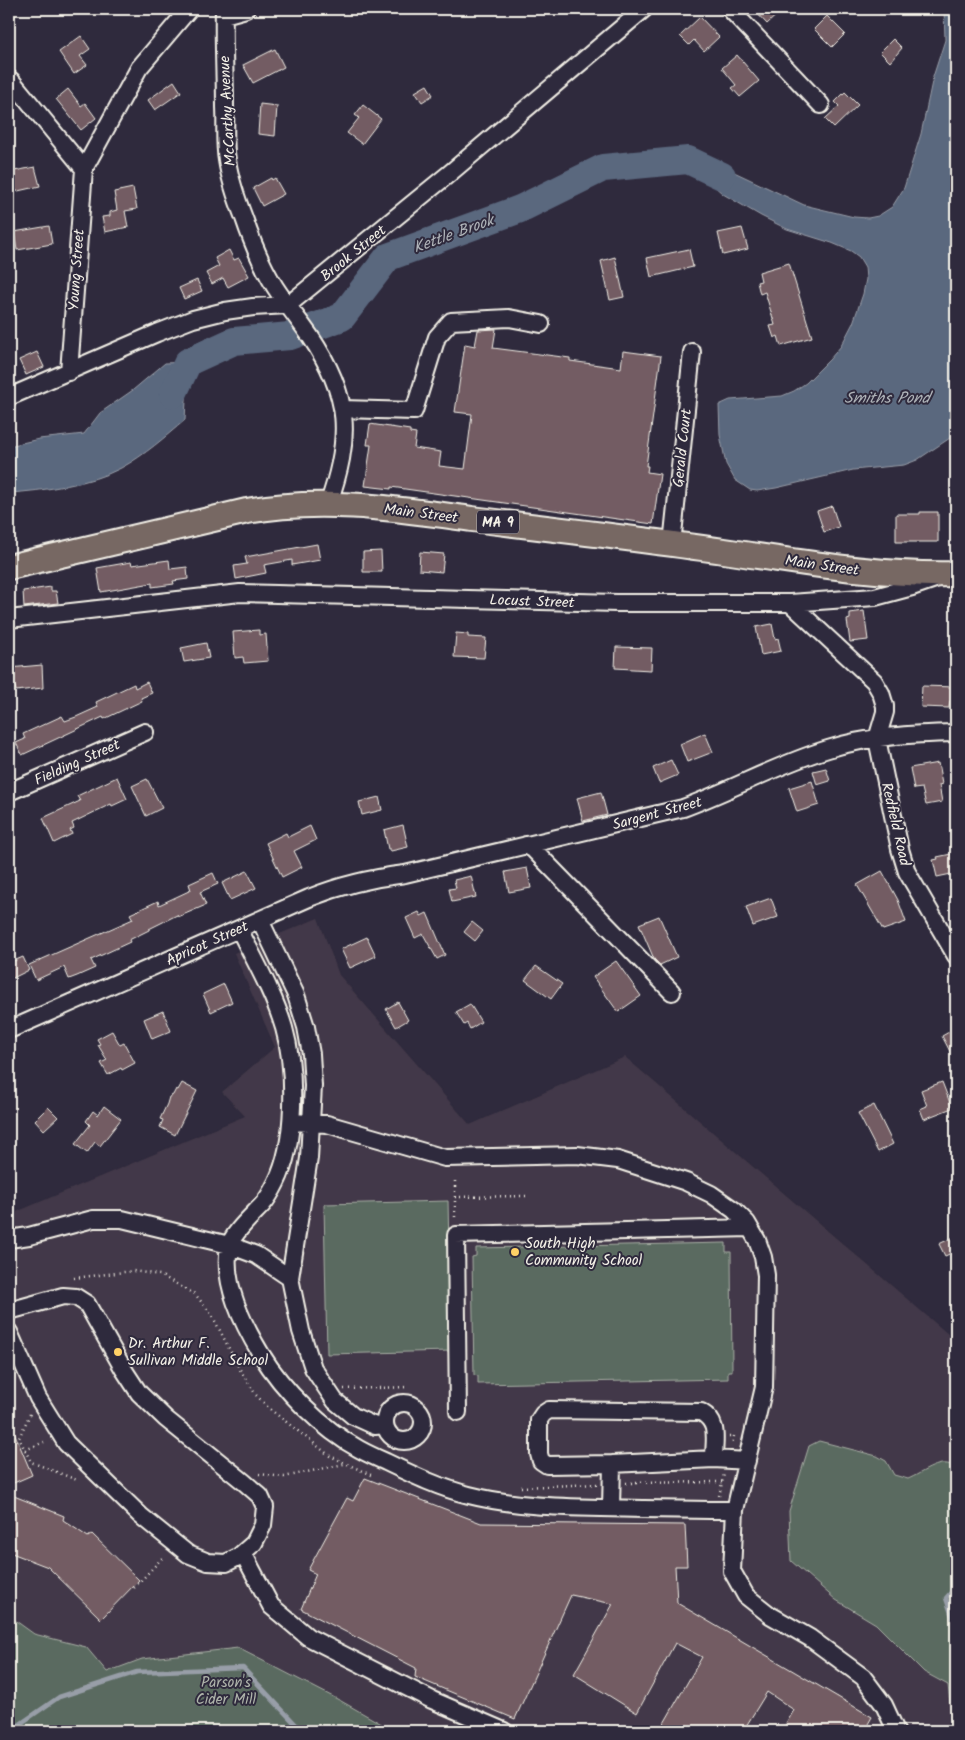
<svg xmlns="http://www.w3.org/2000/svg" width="965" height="1740" font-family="Kalam,sans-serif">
  <rect width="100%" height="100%" fill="#2f2a3d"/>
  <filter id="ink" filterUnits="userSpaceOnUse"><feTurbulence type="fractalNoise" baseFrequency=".02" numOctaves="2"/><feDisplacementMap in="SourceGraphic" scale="10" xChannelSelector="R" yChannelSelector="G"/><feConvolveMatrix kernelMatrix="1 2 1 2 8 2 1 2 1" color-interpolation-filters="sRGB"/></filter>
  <g filter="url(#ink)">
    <!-- built -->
    <path fill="#433948" d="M 318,918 L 339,975 L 470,1125 L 625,1057 L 956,1341 L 956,1714 L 946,1726 L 948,1731 L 394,1731 L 341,1701 L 9,1709 L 9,1215 L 245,1116 L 222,1092 L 275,1047 L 234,953 Z"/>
    <!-- green -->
    <path fill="#5a6a61" stroke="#a7aea4" d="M 448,1201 L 451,1351 L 327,1354 L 324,1204 Z
      M 726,1243 L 726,1252 L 731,1252 L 732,1371 L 728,1371 L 728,1379 L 478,1384 L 478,1376 L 474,1375 L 472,1257 L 476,1256 L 476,1248 Z
      M 819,1441 L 877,1456 L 886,1461 L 894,1475 L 908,1479 C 923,1473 942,1456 956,1468 L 956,1731 L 953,1731 L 948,1685 L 924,1672 L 876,1624 L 836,1600 L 791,1561 L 789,1511 L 809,1446 Z
      M 9,1616 L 34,1634 L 86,1647 L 107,1672 L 142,1659 L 238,1648 L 341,1701 L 394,1731 L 9,1731 Z"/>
    <!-- water -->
    <path fill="#5a677e" stroke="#989ea8" d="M 944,9 L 956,9 L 956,434 L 917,460 L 904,465 L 853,470 L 776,488 L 757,491 L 750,490 L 735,480 L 726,464 L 720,435 L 719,405 L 730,400 L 782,396 L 794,391 L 806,383 L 830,359 L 841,346 L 853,323 L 863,294 L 866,279 L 865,267 L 859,257 L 851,251 L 832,243 L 787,229 L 761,216 L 723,194 L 702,175 L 688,172 L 688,160 L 696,154 L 804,205 L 854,217 L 868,218 L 878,216 L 892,207 L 904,188 L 921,134 L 933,77 L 945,40 Z
      M 188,362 L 185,420 C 165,437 145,455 121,468 C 91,484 42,491 9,493 L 9,446 L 39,439 L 84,434 L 100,413 L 133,390 L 165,363 Z"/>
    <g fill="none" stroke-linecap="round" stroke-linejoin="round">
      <!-- stream -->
      <path stroke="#989ea8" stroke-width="4.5" d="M 956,1587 L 946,1598 L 956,1628
        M 10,1731 L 59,1697 L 137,1672 L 243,1668 L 302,1731"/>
      <!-- river -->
      <path stroke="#5a677e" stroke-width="28" d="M 173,394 L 188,362 L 234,341 L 290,336 L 342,317 L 388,257 L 520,209 L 603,168 L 688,160 L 722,176"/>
    </g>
    <!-- building -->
    <path fill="#735c63" stroke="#f4f1e8" d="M 753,9 L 783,9 L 767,24 Z
      M 827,16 L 845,34 L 832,47 L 814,29 Z
      M 700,17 L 719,37 L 704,51 L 694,40 L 689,45 L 680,36 Z
      M 81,36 L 90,49 L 80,56 L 87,65 L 74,74 L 59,52 Z
      M 893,39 L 902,48 L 890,62 L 880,52 Z
      M 275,49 L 284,67 L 253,83 L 243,65 Z
      M 737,55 L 759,81 L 740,97 L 732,88 L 736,85 L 722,68 Z
      M 174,81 L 181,92 L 155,110 L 148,100 Z
      M 427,85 L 433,95 L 422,102 L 415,92 Z
      M 68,89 L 81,106 L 85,103 L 96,118 L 81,130 L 56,99 Z
      M 845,92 L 858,105 L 834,128 L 825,119 L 839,106 L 835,102 Z
      M 260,104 L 277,106 L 275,136 L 258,134 Z
      M 363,105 L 381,119 L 362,144 L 347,133 L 359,118 L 355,115 Z
      M 35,167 L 40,186 L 9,193 L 9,172 Z
      M 271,178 L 272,180 L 275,178 L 284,194 L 262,206 L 253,188 Z
      M 133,188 L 137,209 L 125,211 L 128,227 L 105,232 L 102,217 L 110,216 L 110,212 L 117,210 L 114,192 Z
      M 49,226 L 52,244 L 17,250 L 14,232 Z
      M 742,228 L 748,249 L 723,255 L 718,233 Z
      M 689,249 L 693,267 L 651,277 L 647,258 Z
      M 229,250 L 234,260 L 239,258 L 249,276 L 228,287 L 223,278 L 212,284 L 206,273 L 219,266 L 215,258 Z
      M 615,257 L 624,297 L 610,300 L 601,261 Z
      M 789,263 L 812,337 L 781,346 L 778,336 L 774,338 L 770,326 L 775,325 L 768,302 L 765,292 L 760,294 L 757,282 L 761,281 L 759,272 Z
      M 197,280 L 202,291 L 184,299 L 179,288 Z
      M 496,329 L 493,348 L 570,358 L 570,361 L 621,368 L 623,351 L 661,356 L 646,466 L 648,466 L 647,472 L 660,474 L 653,524 L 391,487 L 391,489 L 365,486 L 371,445 L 367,445 L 370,424 L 410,430 L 410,433 L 416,434 L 414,448 L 441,452 L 439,466 L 465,469 L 472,414 L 455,412 L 465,344 L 475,346 L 478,330 Z
      M 37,352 L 44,367 L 26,375 L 19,360 Z
      M 832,506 L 839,527 L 824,532 L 817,511 Z
      M 920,512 L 938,512 L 938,542 L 896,542 L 896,514 L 920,514 Z
      M 317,544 L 320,560 L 292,565 L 292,560 L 264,565 L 266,573 L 236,579 L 234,566 L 247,564 L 245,557 Z
      M 381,551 L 382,572 L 363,572 L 363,552 Z
      M 420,552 L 444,554 L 442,572 L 419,570 Z
      M 169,560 L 170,569 L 187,567 L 188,579 L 173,581 L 174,584 L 152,587 L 152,583 L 101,592 L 97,568 L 131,562 L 132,565 Z
      M 51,587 L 51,591 L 56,591 L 58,603 L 24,607 L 23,591 Z
      M 864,611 L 868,640 L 850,642 L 847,620 L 850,619 L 850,613 Z
      M 772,624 L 775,639 L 778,638 L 781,651 L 761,655 L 756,627 Z
      M 259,630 L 259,635 L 266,634 L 268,661 L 244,663 L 243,657 L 235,658 L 233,632 Z
      M 456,633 L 468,634 L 468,637 L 486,638 L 484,658 L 454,657 Z
      M 206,643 L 209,658 L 184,662 L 181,648 Z
      M 616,647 L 652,648 L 651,670 L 615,668 Z
      M 42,665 L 43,688 L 16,691 L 15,687 L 10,687 L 9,668 Z
      M 147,682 L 152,693 L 141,698 L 142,701 L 104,719 L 103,717 L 22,755 L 16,743 L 25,739 L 23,734 L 62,716 L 65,721 L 76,717 L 98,707 L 96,702 L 134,684 L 135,688 Z
      M 922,686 L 956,687 L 956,702 L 950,701 L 949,708 L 921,707 Z
      M 705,733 L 713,752 L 687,762 L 680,744 Z
      M 671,760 L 678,775 L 659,783 L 653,768 Z
      M 938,763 L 942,784 L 939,785 L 942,802 L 926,805 L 922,788 L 914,789 L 910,768 Z
      M 826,768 L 830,781 L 817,785 L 813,771 Z
      M 117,777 L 127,799 L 112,806 L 111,804 L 72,823 L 74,828 L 70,830 L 72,834 L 54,843 L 43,818 L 80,801 L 77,796 Z
      M 147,779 L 162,808 L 146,816 L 132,786 Z
      M 812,781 L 819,805 L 797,812 L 789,788 Z
      M 601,792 L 607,815 L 583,821 L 577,798 Z
      M 379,797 L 382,810 L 362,815 L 359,802 Z
      M 403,825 L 408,847 L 391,851 L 390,849 L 388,849 L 384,830 Z
      M 310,826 L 316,840 L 294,851 L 302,867 L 282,877 L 266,843 L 286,833 L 288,837 Z
      M 956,853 L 956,873 L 937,877 L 933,860 L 938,859 L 937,857 Z
      M 527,868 L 531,888 L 509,892 L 505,872 Z
      M 247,871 L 256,888 L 230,900 L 222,883 Z
      M 882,871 L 898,900 L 906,922 L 883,930 L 857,885 Z
      M 213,873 L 218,884 L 200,892 L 206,905 L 178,917 L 177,915 L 149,929 L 149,930 L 129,940 L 130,942 L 91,960 L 95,968 L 77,976 L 69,979 L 64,967 L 36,980 L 29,965 L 133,919 L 130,914 L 158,901 L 159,905 L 191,890 L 189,884 Z
      M 471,876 L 476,897 L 452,902 L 449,889 L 456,888 L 454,880 Z
      M 771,898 L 778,917 L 753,926 L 746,907 Z
      M 419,912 L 421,916 L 427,913 L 445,955 L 437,959 L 423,934 L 415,938 L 406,918 Z
      M 659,916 L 677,957 L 660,965 L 654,959 L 639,924 Z
      M 472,922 L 483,931 L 475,941 L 464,932 Z
      M 367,937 L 376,956 L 350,968 L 341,949 Z
      M 23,957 L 29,970 L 9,980 L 9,963 Z
      M 616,961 L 641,996 L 618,1012 L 593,977 Z
      M 536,966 L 562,984 L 551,999 L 525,980 Z
      M 224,984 L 232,1002 L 211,1012 L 203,994 Z
      M 398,1002 L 408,1020 L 396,1027 L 386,1009 Z
      M 470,1004 L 481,1022 L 470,1029 L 467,1023 L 464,1025 L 456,1012 Z
      M 163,1011 L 171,1031 L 152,1039 L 144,1019 Z
      M 956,1028 L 956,1063 L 942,1036 Z
      M 112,1031 L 120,1045 L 124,1043 L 135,1063 L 122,1070 L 121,1068 L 108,1075 L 101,1063 L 107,1060 L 98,1045 L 100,1044 L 97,1039 Z
      M 942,1082 L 952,1108 L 924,1119 L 920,1109 L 927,1106 L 921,1090 Z
      M 182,1083 L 197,1091 L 175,1135 L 160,1127 L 163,1120 L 160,1119 L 167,1104 L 169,1097 L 173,1095 L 176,1089 L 178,1090 Z
      M 874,1105 L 893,1144 L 878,1152 L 858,1113 Z
      M 104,1106 L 121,1119 L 100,1146 L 95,1142 L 87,1153 L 75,1144 L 90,1125 L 86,1121 L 93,1111 L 98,1115 Z
      M 48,1107 L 58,1117 L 44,1130 L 35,1120 Z
      M 956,1236 L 956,1251 L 945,1256 L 939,1244 Z
      M 9,1420 L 32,1475 L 9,1485 Z
      M 365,1478 L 481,1523 L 685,1525 L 687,1566 L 675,1566 L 677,1603 L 872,1717 L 864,1731 L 782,1731 L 794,1710 L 767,1692 L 743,1731 L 673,1731 L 663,1725 L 702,1657 L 675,1643 L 637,1713 L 574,1674 L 613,1604 L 571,1595 L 515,1719 L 415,1677 L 416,1668 L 301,1609 L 316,1574 L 308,1570 L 347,1498 L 353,1501 Z
      M 9,1494 L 64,1516 L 63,1520 L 88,1537 L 92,1534 L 139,1580 L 101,1619 L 48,1567 L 9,1552 Z"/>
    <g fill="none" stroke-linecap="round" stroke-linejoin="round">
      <defs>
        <path id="minor" d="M 224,9 C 223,41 225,74 225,107 C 226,124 224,143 227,160 C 230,180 237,200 244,218 C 252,242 262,266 275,287 C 286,304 299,320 310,336 C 351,397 352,437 328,505
          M 730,9 L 821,105
          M 224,15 L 246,9
          M 11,80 L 84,169
          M 69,372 L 84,169 L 139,68 L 189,9
          M 9,397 L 157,333 L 193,319 L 225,311 L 253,307 L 288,305 L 450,173 L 644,9
          M 342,409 L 414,411 L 437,337 L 451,321 L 509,318 L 541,324
          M 672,544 L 692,352
          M 790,603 L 874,681 L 881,693 L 885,706 L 885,712 L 877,739 L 900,849 L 907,872 L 956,956
          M 9,619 L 240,593 L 617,603 L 790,603 L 875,597 L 912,587 L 938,578
          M 9,792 L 145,732
          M 526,845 L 533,849 L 672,992
          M 260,920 L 296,995 L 306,1027 L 311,1054 L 313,1086 L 309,1158 L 290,1278 L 301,1331 L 313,1368 L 335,1401 L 353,1416 L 375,1426 L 385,1425
          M 239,929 C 255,961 274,994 284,1028 C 296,1070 296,1144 276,1183 C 272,1191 268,1198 263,1204 C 253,1215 232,1233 229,1247 C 222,1283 243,1324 261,1354 C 283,1390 322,1429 359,1449 C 368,1454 377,1458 386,1462 C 413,1475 440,1488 469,1495 C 512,1506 558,1507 602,1508 C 646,1509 691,1510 735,1510
          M 9,1030 L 309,898 C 341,885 372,878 405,874 L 683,808 C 732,790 778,764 828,749 C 869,736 913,734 956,733
          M 292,1122 L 327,1124 L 445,1158 L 577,1155 L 618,1160 L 686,1182 L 711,1194 L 734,1210 L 747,1223 L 757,1240 L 763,1257 L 766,1275 L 764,1387 L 735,1510 L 732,1571 L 746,1596 L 770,1615 L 810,1638 L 863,1677 L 884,1705 L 896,1731
          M 9,1239 L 29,1236 L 93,1219 L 122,1219 L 229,1245 L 256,1255 L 290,1278
          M 9,1311 L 63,1296 L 76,1297 L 87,1304 L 124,1370 L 139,1393 L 166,1419 L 244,1482 L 260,1496 L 265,1507 L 263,1525 L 254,1543 L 238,1557 L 226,1563 L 208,1562 L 188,1554 L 141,1516 L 66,1443 L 38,1398 L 9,1332
          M385 1422a19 19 0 1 1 38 0a19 19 0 1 1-38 0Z
          M 458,1412 L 456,1235 L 750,1228
          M 714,1459 C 714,1439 720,1423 701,1412 L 549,1410 L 543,1414 L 539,1420 L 539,1454 L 541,1461 L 547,1465 L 612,1464 L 714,1459 L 747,1461
          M 611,1508 L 612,1464
          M 243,1553 L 271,1606 L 308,1637 L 432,1700 L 504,1731"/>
        <path id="highway" d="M 9,567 L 247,511 C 322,497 398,509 472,519 C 556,529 640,539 724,551 C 801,562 878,576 956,574"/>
      </defs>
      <!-- minor casing -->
      <use href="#minor" stroke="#f4f1e8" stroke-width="20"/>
      <!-- highway casing -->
      <use href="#highway" stroke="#f4f1e8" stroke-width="28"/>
      <!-- path -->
      <path stroke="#f4f1e8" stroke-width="2.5" stroke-dasharray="1 4" stroke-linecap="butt" d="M 455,1181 L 455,1219
        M 455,1197 L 526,1196
        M 74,1278 L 133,1271 L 160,1275 L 195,1294 L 212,1315 L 239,1368 L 256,1395 L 271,1410 L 330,1456 L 373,1476
        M 344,1389 L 408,1387
        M 30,1414 L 19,1438 L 31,1462 L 77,1480
        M 729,1436 L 734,1436 L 732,1445
        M 25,1450 L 44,1442
        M 259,1474 L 284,1477 L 344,1464
        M 626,1483 L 722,1482
        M 521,1487 L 597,1484
        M 719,1496 L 724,1474
        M 134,1588 L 164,1556"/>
      <!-- minor -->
      <use href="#minor" stroke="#2f2a3d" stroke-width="16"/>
      <!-- highway -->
      <use href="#highway" stroke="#776864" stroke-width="24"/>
    </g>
  </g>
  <!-- markers -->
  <g fill="#ffd166" stroke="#2f2a3d" stroke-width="2">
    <circle cx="515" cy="1252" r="5"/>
    <circle cx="118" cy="1352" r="5"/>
  </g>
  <g text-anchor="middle" stroke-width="4" stroke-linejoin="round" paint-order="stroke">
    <!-- shield labels -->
    <rect fill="#2f2a3d" stroke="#b9b5b5" stroke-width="1" x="477" y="510.5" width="42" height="23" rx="4"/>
    <g font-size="14" font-weight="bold" fill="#f4f1e8">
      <text x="498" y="527">MA 9</text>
    </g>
    <!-- street labels -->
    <g font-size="15" fill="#f4f1e8" stroke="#2f2a3d">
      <text transform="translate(227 111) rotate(-93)" y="5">McCarthy Avenue</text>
      <text transform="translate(353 253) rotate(-39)" y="5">Brook Street</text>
      <text transform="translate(76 270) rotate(-86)" y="5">Young Street</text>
      <text transform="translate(682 448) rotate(-84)" y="5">Gerald Court</text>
      <text transform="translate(421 513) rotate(7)" y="5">Main Street</text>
      <text transform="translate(822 565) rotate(8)" y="5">Main Street</text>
      <text transform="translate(532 601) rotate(2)" y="5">Locust Street</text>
      <text transform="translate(77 762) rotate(-24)" y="5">Fielding Street</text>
      <text transform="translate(657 813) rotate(-15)" y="5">Sargent Street</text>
      <text transform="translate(896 824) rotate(77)" y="5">Redfield Road</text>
      <text transform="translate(207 943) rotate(-24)" y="5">Apricot Street</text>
    </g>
    <!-- poi labels -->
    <g font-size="15" fill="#f4f1e8" stroke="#2f2a3d" text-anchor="start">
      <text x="525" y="1248">South High<tspan x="525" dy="17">Community School</tspan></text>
      <text x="128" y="1348">Dr. Arthur F.<tspan x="128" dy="17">Sullivan Middle School</tspan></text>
    </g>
    <!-- park labels -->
    <g font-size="15" fill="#afb4ab" stroke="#2f2a3d">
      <text x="226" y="1687">Parson's<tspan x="226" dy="17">Cider Mill</tspan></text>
    </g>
    <!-- water labels -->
    <g font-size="16" font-style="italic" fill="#afb3b8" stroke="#2f2a3d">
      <text transform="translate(453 233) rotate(-20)" y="6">Kettle Brook</text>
      <text x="887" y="403">Smiths Pond</text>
    </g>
  </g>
  <!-- margin -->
  <rect width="965" height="1740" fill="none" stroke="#2f2a3d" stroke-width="30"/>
  <rect x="15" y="15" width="935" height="1710" fill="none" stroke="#f4f1e8" stroke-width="2" filter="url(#ink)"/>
</svg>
